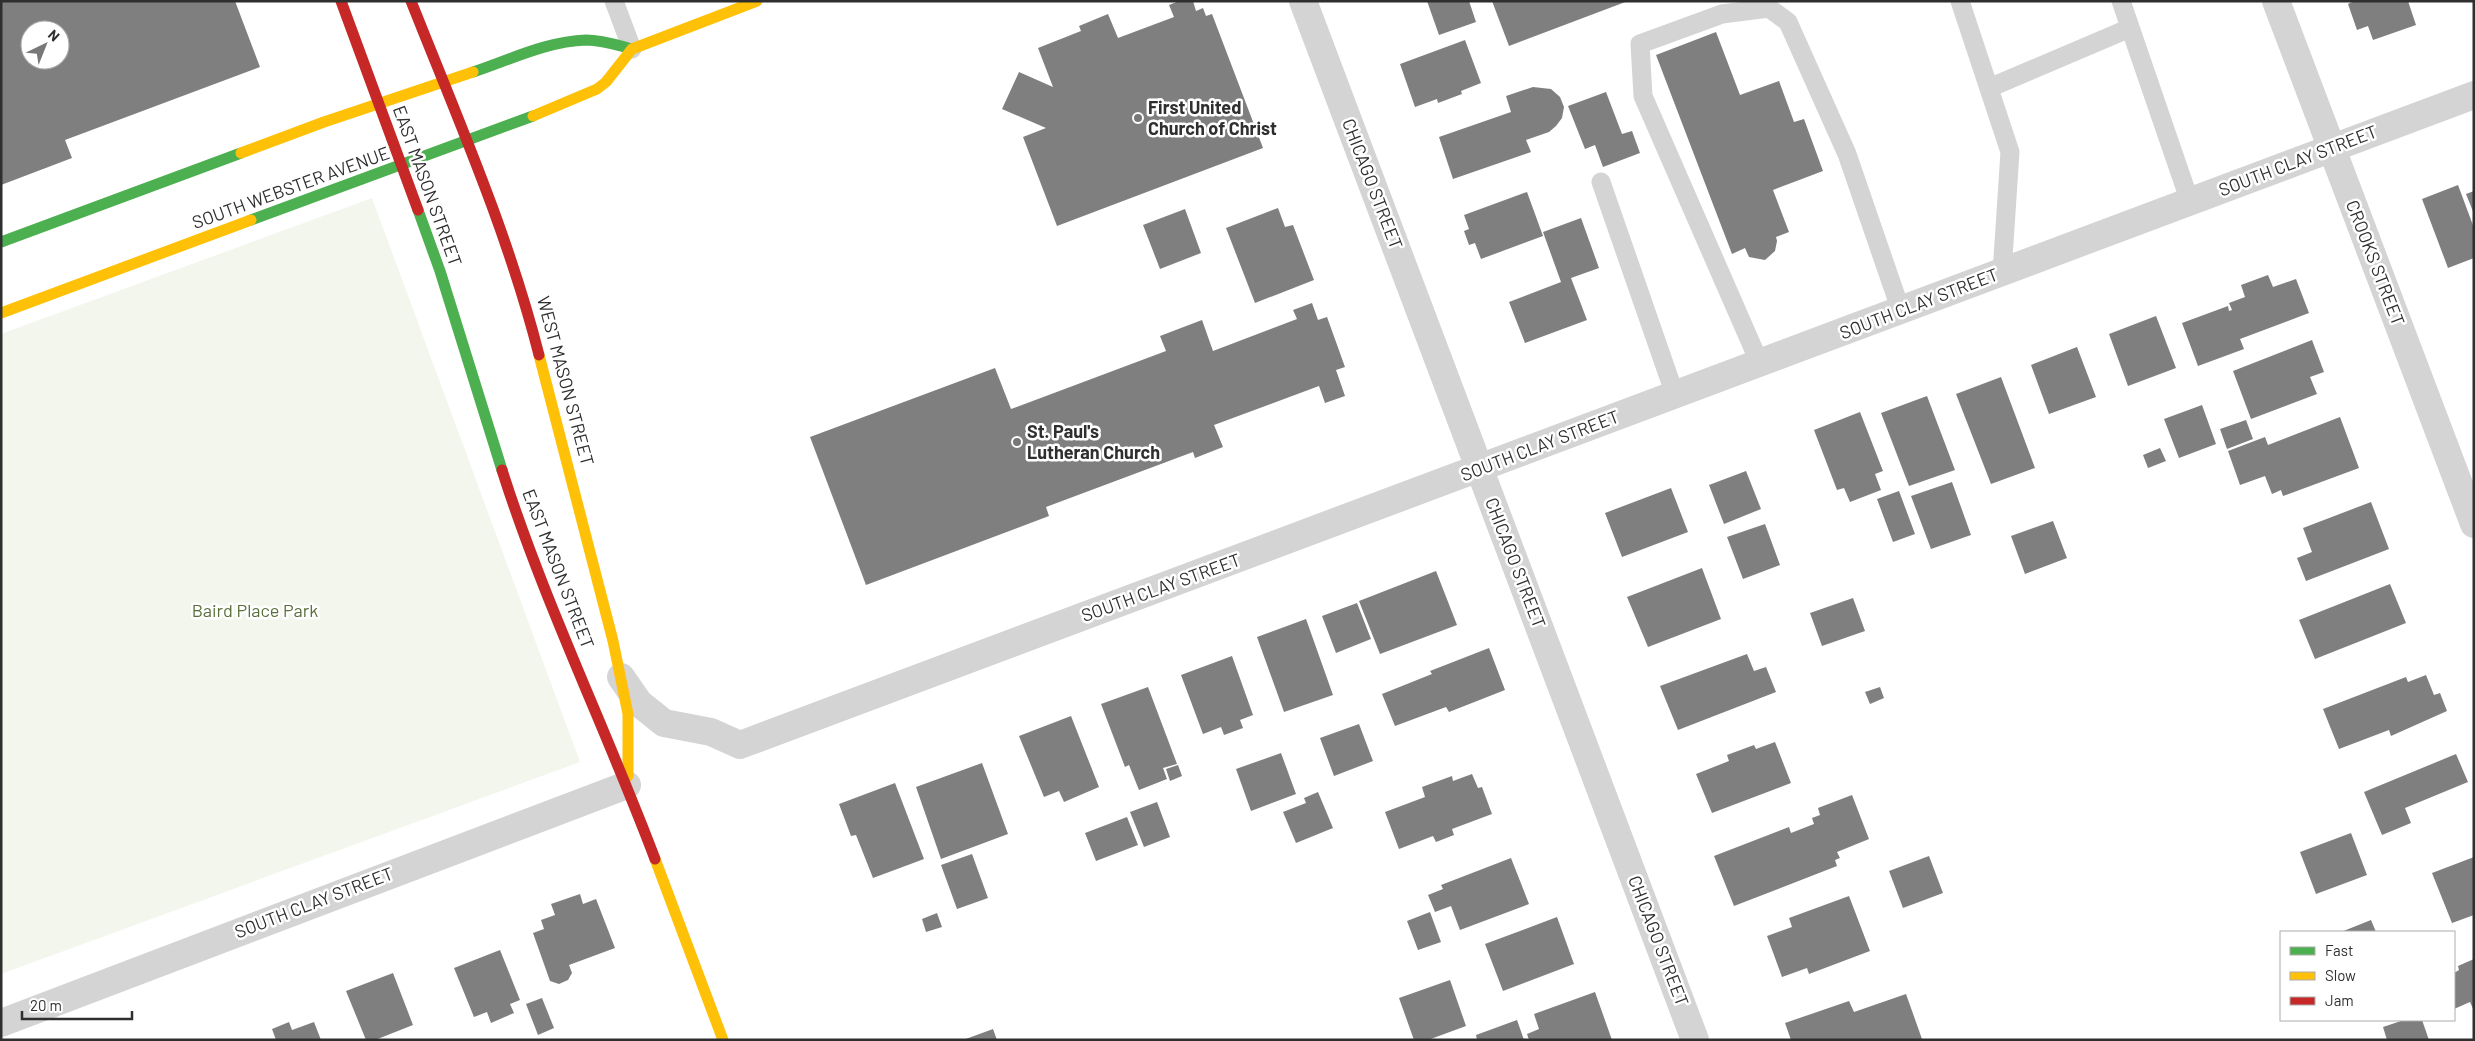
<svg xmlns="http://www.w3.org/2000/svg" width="2475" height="1041" font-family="Barlow,sans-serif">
  <rect width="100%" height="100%" fill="#fff"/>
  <!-- green -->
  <path fill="#f2f6ec" d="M 372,198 L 580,762 L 1,974 L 1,334 Z"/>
  <!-- building -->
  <path fill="#7f7f7f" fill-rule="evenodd" d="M 1,1 L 235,1 L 260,67 L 65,140 L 72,158 L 1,185 ZM 30,30 L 60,30 L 60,60 L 30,60 Z
    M 1179,1 L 1193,1 L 1196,11 L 1203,8 L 1206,16 L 1212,14 L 1263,148 L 1057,226 L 1023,137 L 1046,128 L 1002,109 L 1019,72 L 1053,87 L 1038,48 L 1081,31 L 1079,26 L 1108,14 L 1118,38 L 1174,17 L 1169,5 Z
    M 1427,1 L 1469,1 L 1476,22 L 1439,35 Z
    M 1492,1 L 1628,1 L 1509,46 Z
    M 2354,1 L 2408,1 L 2416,25 L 2373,40 L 2368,26 L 2357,30 L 2348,4 Z
    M 1716,32 L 1740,95 L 1779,81 L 1794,122 L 1804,119 L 1823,171 L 1773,190 L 1789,232 L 1776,237 L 1777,241 L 1775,251 L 1765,260 L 1749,257 L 1745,248 L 1732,254 L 1656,55 Z
    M 1465,40 L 1481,83 L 1461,91 L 1462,94 L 1438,103 L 1437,99 L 1415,107 L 1400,64 Z
    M 1533,87 L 1551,89 L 1560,97 L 1564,107 L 1562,118 L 1556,126 L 1549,132 L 1526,140 L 1531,152 L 1453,179 L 1439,137 L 1511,112 L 1506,96 Z
    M 1606,92 L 1622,134 L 1632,131 L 1640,153 L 1603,167 L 1595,145 L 1585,149 L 1568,106 Z
    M 2458,185 L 2474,228 L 2474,258 L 2448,268 L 2422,199 Z
    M 2474,191 L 2474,214 L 2466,194 Z
    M 1527,192 L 1543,236 L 1481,259 L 1475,243 L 1469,245 L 1464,231 L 1469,229 L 1464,215 Z
    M 1278,208 L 1285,227 L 1293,225 L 1314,280 L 1255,303 L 1226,228 Z
    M 1185,209 L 1201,253 L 1160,269 L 1143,225 Z
    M 1581,218 L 1599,268 L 1571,278 L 1587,320 L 1525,343 L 1509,302 L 1561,282 L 1543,232 Z
    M 2268,275 L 2273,287 L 2296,279 L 2309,313 L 2240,339 L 2244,349 L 2198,366 L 2182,323 L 2228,306 L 2229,311 L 2232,310 L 2229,303 L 2245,297 L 2241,285 Z
    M 1312,303 L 1318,320 L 1327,317 L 1345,367 L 1336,370 L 1345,396 L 1325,403 L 1319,386 L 1214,425 L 1223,447 L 1195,458 L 1193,452 L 1046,507 L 1049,516 L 866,585 L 810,437 L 995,368 L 1011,409 L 1166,351 L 1160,336 L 1202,320 L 1213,351 L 1297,319 L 1293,310 Z
    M 2156,316 L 2176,368 L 2128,386 L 2109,334 Z
    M 2312,340 L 2324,372 L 2310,377 L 2317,394 L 2251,419 L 2233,371 Z
    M 2077,347 L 2096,397 L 2049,414 L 2031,365 Z
    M 2001,377 L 2035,468 L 1991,484 L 1956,394 Z
    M 1927,396 L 1955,470 L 1909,486 L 1881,413 Z
    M 2202,405 L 2216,444 L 2179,458 L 2164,419 Z
    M 1860,412 L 1883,471 L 1875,474 L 1881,490 L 1850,502 L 1844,488 L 1837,490 L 1814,430 Z
    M 2340,417 L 2359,468 L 2283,496 L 2281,490 L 2272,494 L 2265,476 L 2240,485 L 2228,451 L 2265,437 L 2268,445 Z
    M 2246,420 L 2253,439 L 2227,449 L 2220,429 Z
    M 2160,448 L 2166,461 L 2148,468 L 2143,455 Z
    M 1746,471 L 1761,509 L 1724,524 L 1709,485 Z
    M 1952,482 L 1971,535 L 1931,549 L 1911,496 Z
    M 1671,488 L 1688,532 L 1622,557 L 1605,513 Z
    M 1899,491 L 1915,534 L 1893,542 L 1877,499 Z
    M 2371,502 L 2389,549 L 2306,581 L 2297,558 L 2312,552 L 2303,528 Z
    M 2053,521 L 2067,558 L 2025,574 L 2011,536 Z
    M 1765,524 L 1780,565 L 1743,579 L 1727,537 Z
    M 1702,568 L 1721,619 L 1648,647 L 1627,597 Z
    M 1436,571 L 1457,625 L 1380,654 L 1359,601 Z
    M 2390,584 L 2406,623 L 2315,659 L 2299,620 Z
    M 1853,598 L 1865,631 L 1822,646 L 1810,613 Z
    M 1357,603 L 1371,639 L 1336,653 L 1322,616 Z
    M 1306,619 L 1333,695 L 1284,712 L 1257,637 Z
    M 1489,648 L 1505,690 L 1449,712 L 1446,707 L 1395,726 L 1382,694 L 1432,674 L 1430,671 Z
    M 1747,654 L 1754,671 L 1766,667 L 1776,692 L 1678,730 L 1660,686 Z
    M 1232,656 L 1253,715 L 1240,720 L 1243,728 L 1224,735 L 1221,727 L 1203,734 L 1181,675 Z
    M 2426,675 L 2434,695 L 2440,693 L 2447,711 L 2391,736 L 2389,730 L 2339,749 L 2323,709 L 2406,677 L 2408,682 Z
    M 1148,687 L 1177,764 L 1163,768 L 1167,779 L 1139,790 L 1129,765 L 1125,767 L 1101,704 Z
    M 1880,687 L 1884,698 L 1870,704 L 1865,692 Z
    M 1071,716 L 1099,787 L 1064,802 L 1059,791 L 1044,797 L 1019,736 Z
    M 1359,724 L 1373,761 L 1334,776 L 1320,738 Z
    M 1775,742 L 1791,783 L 1712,813 L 1696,774 L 1729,761 L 1727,755 L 1754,745 L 1756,749 Z
    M 1281,753 L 1296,794 L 1251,811 L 1236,769 Z
    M 2456,754 L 2468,782 L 2405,808 L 2411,823 L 2382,835 L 2364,792 Z
    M 982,763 L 1008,834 L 941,859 L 916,787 Z
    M 1178,765 L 1182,776 L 1170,781 L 1166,769 Z
    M 1472,774 L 1478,788 L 1482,787 L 1492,814 L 1452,829 L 1454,835 L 1436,842 L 1433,836 L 1399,849 L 1385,812 L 1425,797 L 1422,787 L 1452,776 L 1453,781 Z
    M 895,783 L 924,859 L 873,878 L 856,835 L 851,836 L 839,804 Z
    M 1318,792 L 1333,828 L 1296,843 L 1283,812 L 1306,803 L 1304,798 Z
    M 1852,795 L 1869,839 L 1837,852 L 1840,858 L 1835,860 L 1837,866 L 1734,906 L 1714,856 L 1789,827 L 1791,833 L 1814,824 L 1812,818 L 1820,815 L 1818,808 Z
    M 1157,802 L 1170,837 L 1144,847 L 1130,812 Z
    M 1127,817 L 1138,845 L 1096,861 L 1085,833 Z
    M 2351,833 L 2367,875 L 2316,894 L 2300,852 Z
    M 972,854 L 988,898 L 957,909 L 941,865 Z
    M 1929,856 L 1943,893 L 1903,908 L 1889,871 Z
    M 2474,857 L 2474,915 L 2452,923 L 2432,873 Z
    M 1511,858 L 1529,904 L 1460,930 L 1451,906 L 1435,912 L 1428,895 L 1443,889 L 1441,885 Z
    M 580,894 L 583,904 L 596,899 L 615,948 L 569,965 L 572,973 L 568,980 L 559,984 L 550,981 L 533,933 L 544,929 L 541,920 L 555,915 L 551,904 Z
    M 1849,896 L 1870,951 L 1809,974 L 1807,968 L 1782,977 L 1767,936 L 1792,927 L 1789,918 Z
    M 1430,912 L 1441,942 L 1418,950 L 1407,921 Z
    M 937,913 L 942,927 L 926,932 L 922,919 Z
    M 1557,917 L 1574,964 L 1503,991 L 1485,944 Z
    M 2371,920 L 2376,932 L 2341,932 Z
    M 500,950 L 520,1000 L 510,1004 L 514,1013 L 491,1023 L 487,1012 L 474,1017 L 454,968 Z
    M 2474,959 L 2474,1011 L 2470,1002 L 2454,1009 L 2454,973 L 2459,970 L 2458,966 Z
    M 393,973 L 413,1025 L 375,1040 L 366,1040 L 346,991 Z
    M 1450,980 L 1466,1026 L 1428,1040 L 1414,1040 L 1399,998 Z
    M 1595,992 L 1612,1040 L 1529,1040 L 1527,1034 L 1539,1029 L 1534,1014 Z
    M 1906,994 L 1922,1039 L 1919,1040 L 1791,1040 L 1785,1023 L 1849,1001 L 1854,1012 Z
    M 542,998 L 554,1028 L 538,1035 L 526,1004 Z
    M 1517,1020 L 1524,1040 L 1477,1040 L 1476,1035 Z
    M 2404,1020 L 2422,1020 L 2429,1040 L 2387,1040 L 2383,1027 Z
    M 289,1022 L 292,1030 L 314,1022 L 321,1040 L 276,1040 L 272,1029 Z
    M 993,1029 L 997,1040 L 963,1040 Z"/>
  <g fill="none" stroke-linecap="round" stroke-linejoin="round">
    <!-- lane -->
    <path stroke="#d4d4d4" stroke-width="19" d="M 614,1 L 632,49
      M 1960,1 L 2010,152 L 2002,273
      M 2121,1 L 2190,202
      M 1989,88 L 2130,28
      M 1601,182 L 1675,395
      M 1760,364 L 1643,96 L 1640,44 L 1722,14 L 1769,8 L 1788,22 L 1847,154 L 1901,311"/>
    <!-- street -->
    <path stroke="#d4d4d4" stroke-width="28" d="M 1303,1 L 1695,1040
      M 2276,1 L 2474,524
      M 621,677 L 639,703 L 664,723 L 711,732 L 740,745 L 2474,95
      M 1,1023 L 627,785"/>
    <!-- fast -->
    <path stroke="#4caf50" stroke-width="11" d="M 473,72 C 509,60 548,41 586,40 C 602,40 617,45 632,49
      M 418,210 L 440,271 L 502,470
      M 251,220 L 533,116
      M 1,242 L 241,153"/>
    <!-- slow -->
    <path stroke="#ffc107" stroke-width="11" d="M 533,116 L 597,89 L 606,82 L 632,49 L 757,1
      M 241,153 L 324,122 L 473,72
      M 1,313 L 251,220
      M 539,355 L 613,641 L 628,714 L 628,776
      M 655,859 L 723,1040"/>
    <!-- jam -->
    <path stroke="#c62828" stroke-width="11" d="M 341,1 L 418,210
      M 411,1 C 457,117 508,233 539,355
      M 502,470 C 544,602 606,729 655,859"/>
  </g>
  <!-- markers -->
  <g fill="#787878" stroke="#fff" stroke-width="2">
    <circle cx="1138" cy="118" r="5"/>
    <circle cx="1017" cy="442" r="5"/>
  </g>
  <g text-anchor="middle" stroke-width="5" stroke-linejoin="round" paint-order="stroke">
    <!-- poi labels -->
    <g font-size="18" font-weight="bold" fill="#2f2f2f" stroke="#fff" text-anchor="start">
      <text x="1148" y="114">First United<tspan x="1148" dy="21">Church of Christ</tspan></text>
      <text x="1027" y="438">St. Paul's<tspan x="1027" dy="21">Lutheran Church</tspan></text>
    </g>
    <!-- street labels -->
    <g font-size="18" fill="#2f2f2f" stroke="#fff">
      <text transform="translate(2298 161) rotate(-21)" y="6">SOUTH CLAY STREET</text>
      <text transform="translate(1372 184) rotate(69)" y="6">CHICAGO STREET</text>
      <text transform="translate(427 186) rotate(70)" y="6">EAST MASON STREET</text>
      <text transform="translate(291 188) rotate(-20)" y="6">SOUTH WEBSTER AVENUE</text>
      <text transform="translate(2375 263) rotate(69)" y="6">CROOKS STREET</text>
      <text transform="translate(1919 304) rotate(-21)" y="6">SOUTH CLAY STREET</text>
      <text transform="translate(565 381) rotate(75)" y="6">WEST MASON STREET</text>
      <text transform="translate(1540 446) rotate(-21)" y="6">SOUTH CLAY STREET</text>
      <text transform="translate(1515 563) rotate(69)" y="6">CHICAGO STREET</text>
      <text transform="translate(558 569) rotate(69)" y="6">EAST MASON STREET</text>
      <text transform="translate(1161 588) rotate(-20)" y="6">SOUTH CLAY STREET</text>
      <text transform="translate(314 903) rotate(-21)" y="6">SOUTH CLAY STREET</text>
      <text transform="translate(1658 941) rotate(69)" y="6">CHICAGO STREET</text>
    </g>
    <!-- park labels -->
    <g font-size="18" fill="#596f39" stroke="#fff">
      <text x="255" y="617">Baird Place Park</text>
    </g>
  </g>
  <!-- border -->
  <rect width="2475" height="1041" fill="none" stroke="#2f2f2f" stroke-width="5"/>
  <!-- legend -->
  <rect x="2280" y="931" width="175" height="90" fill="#ffffff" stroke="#acacac"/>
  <rect x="2290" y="947" width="25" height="8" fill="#4caf50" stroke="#acacac"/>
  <text x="2325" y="956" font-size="15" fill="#2f2f2f">Fast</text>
  <rect x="2290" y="972" width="25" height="8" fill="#ffc107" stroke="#acacac"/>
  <text x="2325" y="981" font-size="15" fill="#2f2f2f">Slow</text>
  <rect x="2290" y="997" width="25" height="8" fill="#c62828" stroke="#acacac"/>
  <text x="2325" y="1006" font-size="15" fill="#2f2f2f">Jam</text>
  <!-- north arrow -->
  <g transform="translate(45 45) rotate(43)"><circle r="24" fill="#ffffff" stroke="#acacac"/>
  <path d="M0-4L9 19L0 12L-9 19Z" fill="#787878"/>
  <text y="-8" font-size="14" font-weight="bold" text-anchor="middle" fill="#2f2f2f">N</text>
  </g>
  <!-- scale -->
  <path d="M22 1011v8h110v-8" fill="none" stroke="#2f2f2f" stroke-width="2.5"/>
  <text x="30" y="1011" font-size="15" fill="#2f2f2f" stroke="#ffffff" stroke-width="4" paint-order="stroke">20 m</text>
</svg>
